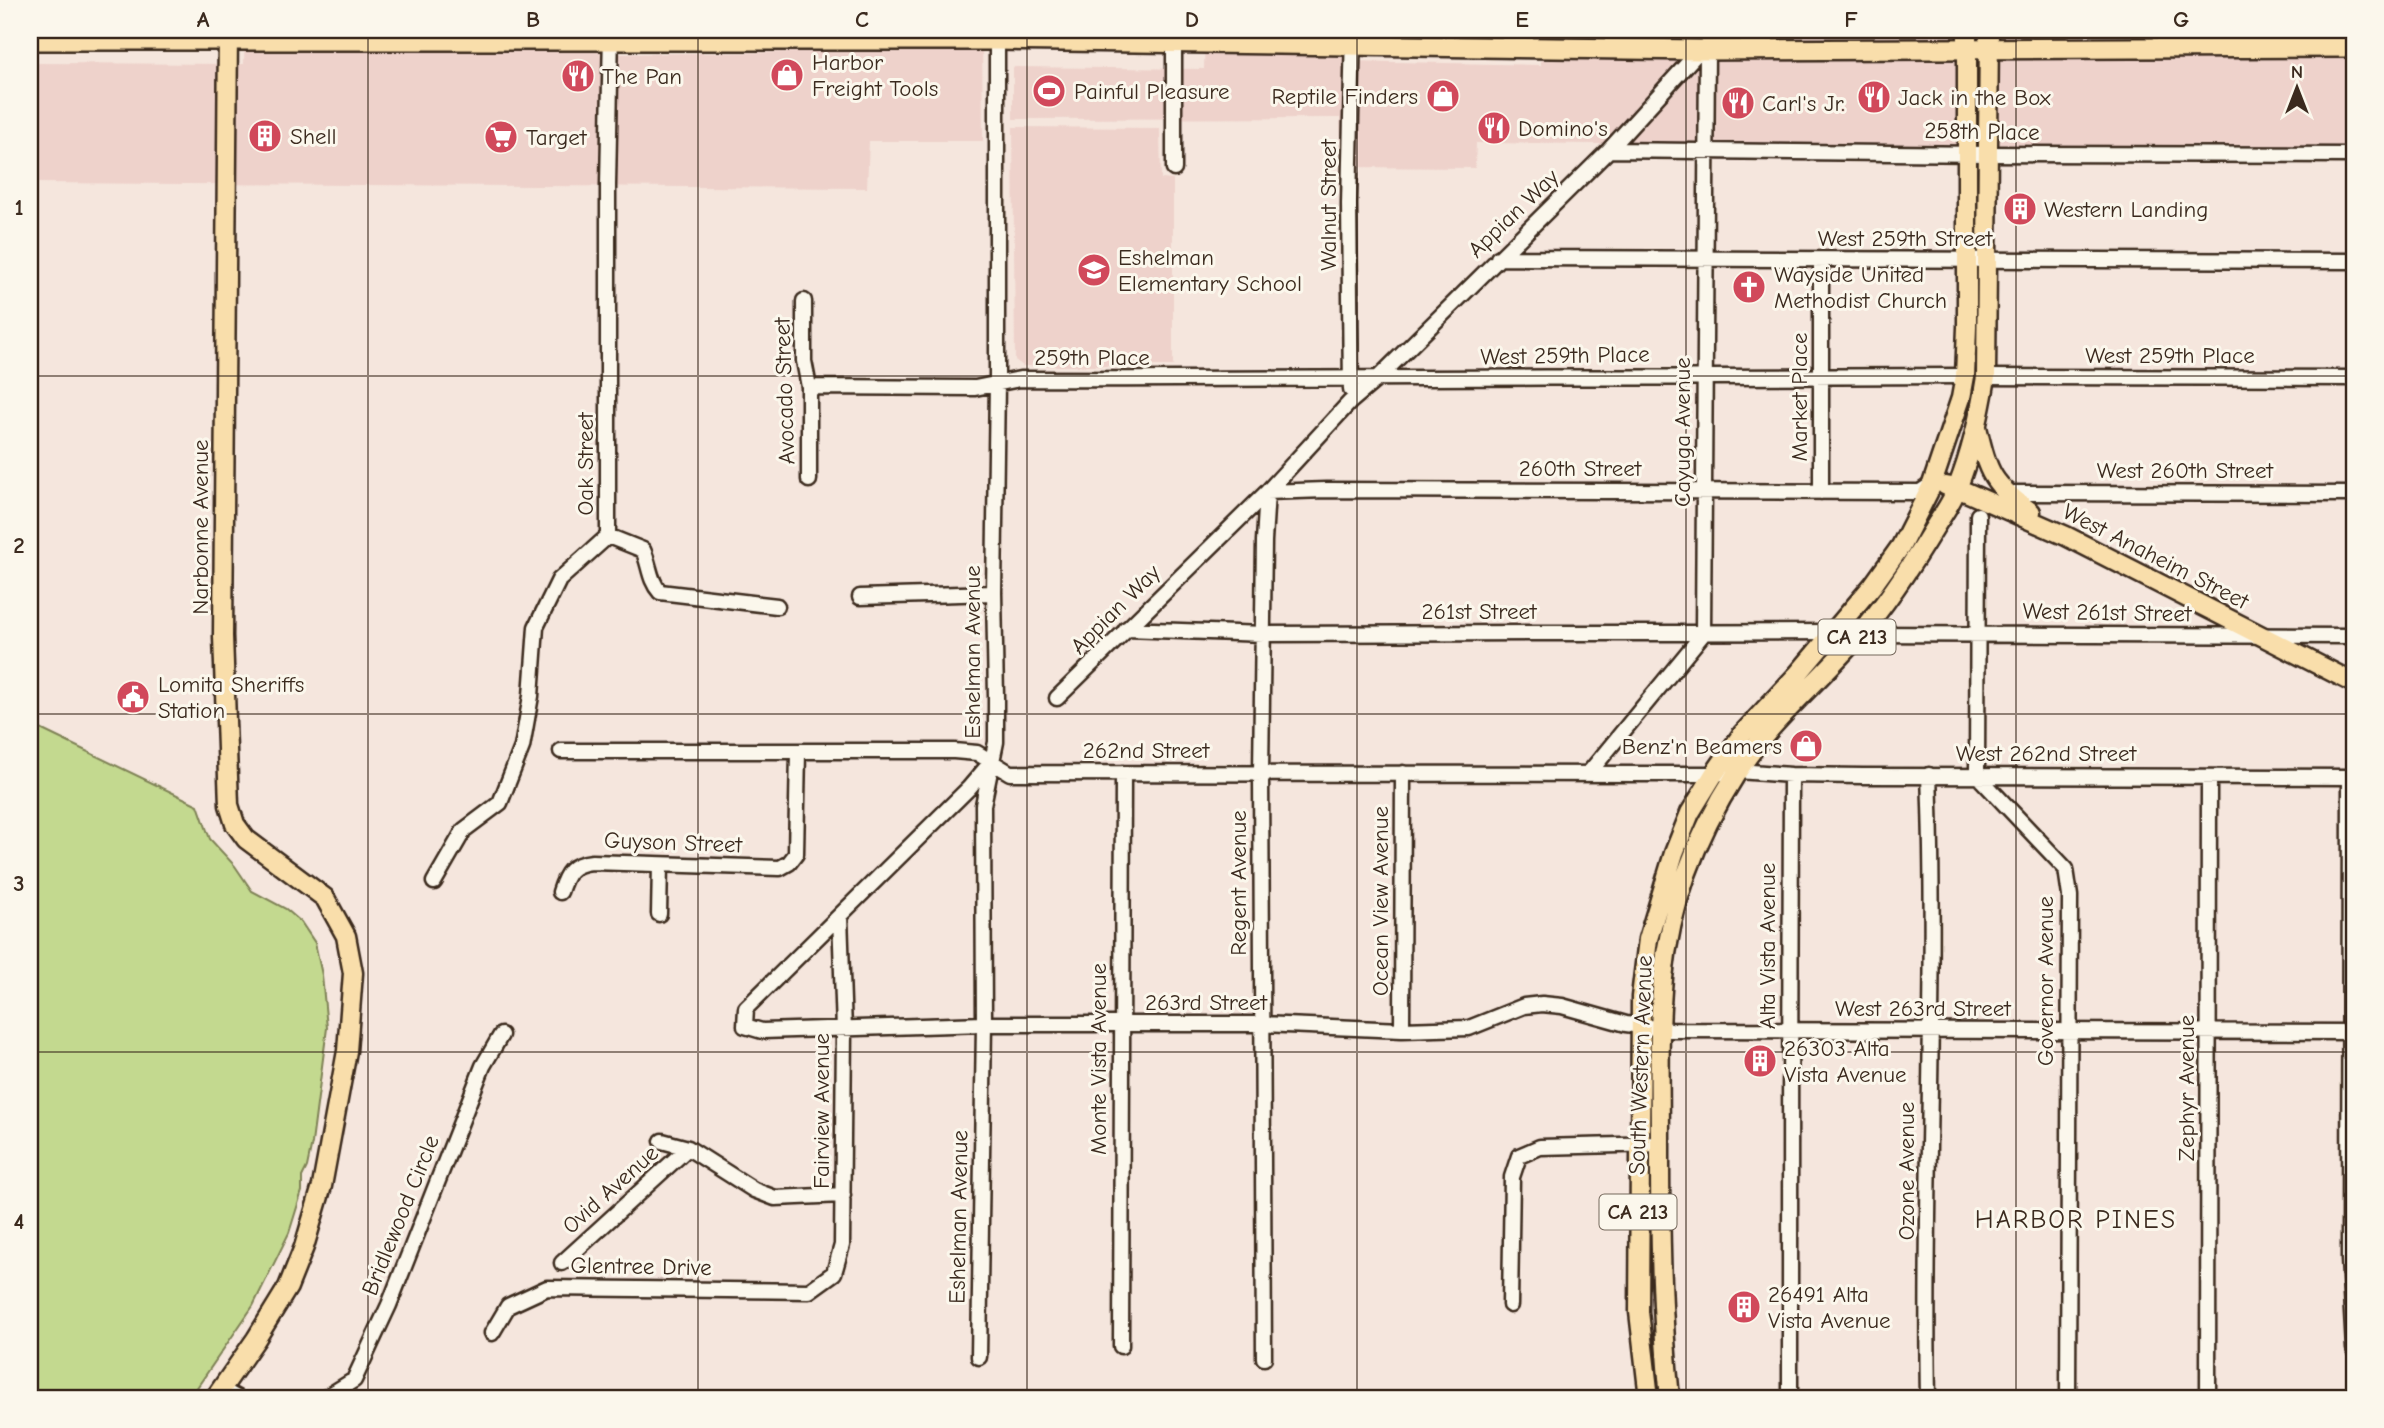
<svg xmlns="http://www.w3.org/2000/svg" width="2384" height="1428" font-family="'Comic Neue',sans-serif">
  <rect width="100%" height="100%" fill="#f5e6dd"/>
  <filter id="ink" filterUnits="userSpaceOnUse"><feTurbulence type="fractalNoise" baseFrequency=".0143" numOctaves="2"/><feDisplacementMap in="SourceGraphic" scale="14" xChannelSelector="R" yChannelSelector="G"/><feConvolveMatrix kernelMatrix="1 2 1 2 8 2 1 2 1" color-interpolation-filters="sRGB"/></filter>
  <g filter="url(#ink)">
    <!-- built -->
    <path fill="#eed2cb" d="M 245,30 L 603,30 L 603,54 L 893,51 L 894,30 L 982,30 L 983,141 L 869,141 L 867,188 L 30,183 L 30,63 L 244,64 Z
      M 1205,30 L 1345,30 L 1346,61 L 1541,65 L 1541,30 L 2067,30 L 2067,55 L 2158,55 L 2158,30 L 2354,30 L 2354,151 L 1476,143 L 1475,168 L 1342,167 L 1340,118 L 1013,119 L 1013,67 L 1204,69 Z
      M 1013,127 L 1160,128 L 1161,179 L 1173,180 L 1173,366 L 1023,366 L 1015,360 Z"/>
    <!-- grass -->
    <path fill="#c3d98f" stroke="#7f8256" stroke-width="2" d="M 30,724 L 198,805 L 210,839 L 235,866 L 252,891 L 286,909 L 301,922 L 315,943 L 322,975 L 327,1028 L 312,1143 L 307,1167 L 302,1177 L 302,1191 L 289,1233 L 253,1306 L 196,1389 L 185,1398 L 30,1398 Z"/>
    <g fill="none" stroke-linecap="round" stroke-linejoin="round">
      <defs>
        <path id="minor" d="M 1609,150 L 1988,154 L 2354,155
          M 1174,169 L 1174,43
          M 1498,258 L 2354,261
          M 1821,260 L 1821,492
          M 804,301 L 804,361 L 809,387 L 809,480
          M 1986,377 L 2354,378
          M 809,387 L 975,388 L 1020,379 C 1335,380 1650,376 1965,376
          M 1351,390 L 1349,204 L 1353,30
          M 2015,493 L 2354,494
          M 1978,515 L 1977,775 L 2066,869 L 2070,896 L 2068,1398
          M 608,536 L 643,550 C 650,565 649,580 660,592 L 777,606
          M 860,597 L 994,593
          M 1126,629 L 1264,634 L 1833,632
          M 1859,634 L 2354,636
          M 1057,698 L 1267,492 L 1350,402 L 1376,380 L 1609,150 L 1700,50
          M 561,751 L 954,751 L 977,753 L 1010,773 L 1648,774 L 1714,774 L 1738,771 L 1791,775 L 1863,776 L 2354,777
          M 992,761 L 969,788 L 746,1008 L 745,1026 L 762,1031 L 984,1024 L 1261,1024 L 1402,1030 L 1469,1028 L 1524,1006 L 1542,1004 L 1562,1006 L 1626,1024 L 1671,1030 L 2354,1032
          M 1588,774 L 1703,634 L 1707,49
          M 2350,777 L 2349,1259 L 2354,1349
          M 434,882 L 464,830 L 500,803 L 522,747 L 531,696 L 536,627 L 559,580 L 608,536 L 608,185 L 611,30
          M 560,892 C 566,873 571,864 592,862 L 780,868 L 789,863 L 796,854 L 798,752
          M 659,914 L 660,865
          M 1402,1030 L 1403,773
          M 662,1141 L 688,1148 L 754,1190 L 775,1198 L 843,1195
          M 562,1263 L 688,1148
          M 1510,1305 L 1512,1177 L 1519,1156 L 1540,1147 L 1660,1144
          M 492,1333 L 508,1306 L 547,1288 L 809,1291 L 834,1273 L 842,1245 L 844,1030 L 840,916
          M 1121,1346 L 1123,773
          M 979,1357 L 984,1024 L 983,805 L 996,742 L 996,697 L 994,593 L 997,383 L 997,30
          M 1264,1358 L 1261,773 L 1264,541 L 1267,492 L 1326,490 L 1920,492 L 1932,484
          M 222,1390 L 237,1398
          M 325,1398 L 354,1380 L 389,1305 L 483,1066 L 501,1035
          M 1790,1398 C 1791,1190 1789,983 1791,775
          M 1928,1398 C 1924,1191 1937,983 1929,775
          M 2208,1398 L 2209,777"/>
        <path id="major" d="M 1977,427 C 1988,474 1992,484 2031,512
          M 1946,486 L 1957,488 L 2066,536 L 2354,683
          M 215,1398 L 256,1339 L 288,1287 L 304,1247 L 322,1186 L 347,1051 L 353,973 L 346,936 L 325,898 L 246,839 L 235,824 L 229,805 L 223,636 L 228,30
          M 1649,1398 L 1639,1312 L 1641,997 L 1648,939 L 1674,853 L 1690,813 L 1714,774 L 1743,733 L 1797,675 L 1873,585 L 1901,546 L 1931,487 L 1961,398 L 1965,376 L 1967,327 L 1967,30
          M 1670,1398 C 1661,1313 1660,1232 1660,1146 C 1660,1090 1658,1033 1663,978 C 1670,905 1697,835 1736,774 C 1769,721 1819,682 1859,635 C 1888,602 1913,563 1936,525 C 1944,513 1953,500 1958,486 C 1972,451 1980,415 1986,377 L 1989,30"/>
        <path id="highway" d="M 30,40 L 997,40 L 1700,50 L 2354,47"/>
      </defs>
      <!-- minor casing -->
      <use href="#minor" stroke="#3b2a1e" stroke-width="19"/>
      <!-- major casing -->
      <use href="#major" stroke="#3b2a1e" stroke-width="23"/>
      <!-- highway casing -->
      <use href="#highway" stroke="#3b2a1e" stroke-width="24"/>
      <!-- minor -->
      <use href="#minor" stroke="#fbf7ec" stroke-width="14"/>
      <!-- major -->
      <use href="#major" stroke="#f9deab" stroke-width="18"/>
      <!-- highway -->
      <use href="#highway" stroke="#f9deab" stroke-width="19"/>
    </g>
  </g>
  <!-- grid -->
  <path fill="none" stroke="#3b2a1e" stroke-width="2" stroke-opacity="0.55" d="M 368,30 L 368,1398M 698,30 L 698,1398M 1027,30 L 1027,1398M 1357,30 L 1357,1398M 1686,30 L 1686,1398M 2016,30 L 2016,1398M 30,376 L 2354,376M 30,714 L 2354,714M 30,1052 L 2354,1052"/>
  <!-- icons -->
  <defs>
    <symbol id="shop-disc" viewBox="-11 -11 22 22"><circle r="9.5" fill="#d1495b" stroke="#fbf7ec"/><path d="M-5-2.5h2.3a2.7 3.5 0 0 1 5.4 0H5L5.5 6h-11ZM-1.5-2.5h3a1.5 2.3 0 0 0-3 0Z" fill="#fff"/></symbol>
    <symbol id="restaurant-disc" viewBox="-11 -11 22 22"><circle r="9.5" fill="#d1495b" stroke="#fbf7ec"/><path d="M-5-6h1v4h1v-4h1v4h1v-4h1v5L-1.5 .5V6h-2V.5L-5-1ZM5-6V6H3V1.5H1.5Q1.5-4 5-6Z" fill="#fff"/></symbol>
    <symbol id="stadium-disc" viewBox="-11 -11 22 22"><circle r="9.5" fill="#d1495b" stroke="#fbf7ec"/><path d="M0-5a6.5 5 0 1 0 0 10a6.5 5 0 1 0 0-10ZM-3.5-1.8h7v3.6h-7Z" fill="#fff"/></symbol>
    <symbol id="building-disc" viewBox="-11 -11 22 22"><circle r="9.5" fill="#d1495b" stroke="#fbf7ec"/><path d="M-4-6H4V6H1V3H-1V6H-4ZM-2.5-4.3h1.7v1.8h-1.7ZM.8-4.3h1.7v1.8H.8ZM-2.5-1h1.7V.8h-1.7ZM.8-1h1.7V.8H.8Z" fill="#fff"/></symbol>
    <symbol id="supermarket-disc" viewBox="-11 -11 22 22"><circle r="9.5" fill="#d1495b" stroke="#fbf7ec"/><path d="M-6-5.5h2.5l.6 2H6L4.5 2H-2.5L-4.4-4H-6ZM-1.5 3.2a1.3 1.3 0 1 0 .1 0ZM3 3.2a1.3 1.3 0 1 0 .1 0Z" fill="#fff"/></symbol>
    <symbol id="school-disc" viewBox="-11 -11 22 22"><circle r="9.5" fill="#d1495b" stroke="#fbf7ec"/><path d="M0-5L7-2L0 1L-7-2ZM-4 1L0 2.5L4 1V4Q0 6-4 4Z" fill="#fff"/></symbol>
    <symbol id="church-disc" viewBox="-11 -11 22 22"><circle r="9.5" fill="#d1495b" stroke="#fbf7ec"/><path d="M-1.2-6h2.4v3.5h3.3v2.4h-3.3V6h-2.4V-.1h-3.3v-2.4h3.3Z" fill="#fff"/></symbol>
    <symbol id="civic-disc" viewBox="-11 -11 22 22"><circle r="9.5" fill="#d1495b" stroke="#fbf7ec"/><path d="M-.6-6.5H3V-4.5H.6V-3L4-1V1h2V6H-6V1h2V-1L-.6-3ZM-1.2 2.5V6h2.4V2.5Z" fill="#fff"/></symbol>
  </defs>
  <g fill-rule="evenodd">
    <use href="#shop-disc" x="768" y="56" width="38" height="38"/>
    <use href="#restaurant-disc" x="559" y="57" width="38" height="38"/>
    <use href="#stadium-disc" x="1030" y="72" width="38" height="38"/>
    <use href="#shop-disc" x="1424" y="77" width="38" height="38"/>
    <use href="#restaurant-disc" x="1855" y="78" width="38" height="38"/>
    <use href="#restaurant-disc" x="1719" y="84" width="38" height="38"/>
    <use href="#restaurant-disc" x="1475" y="109" width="38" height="38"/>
    <use href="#building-disc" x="246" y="117" width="38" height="38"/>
    <use href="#supermarket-disc" x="482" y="118" width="38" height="38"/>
    <use href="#building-disc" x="2001" y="190" width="38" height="38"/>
    <use href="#school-disc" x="1075" y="251" width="38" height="38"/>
    <use href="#church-disc" x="1730" y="268" width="38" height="38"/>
    <use href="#civic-disc" x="114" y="678" width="38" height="38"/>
    <use href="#shop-disc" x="1787" y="727" width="38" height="38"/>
    <use href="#building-disc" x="1741" y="1042" width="38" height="38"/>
    <use href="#building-disc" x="1725" y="1288" width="38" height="38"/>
  </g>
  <g text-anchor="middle" stroke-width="6" stroke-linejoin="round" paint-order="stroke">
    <!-- shield labels -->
    <g fill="#fbf7ec" stroke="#75685c" stroke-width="2">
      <rect x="1818.5" y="619.5" width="77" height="35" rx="5"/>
      <rect x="1599.5" y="1194.5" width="77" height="35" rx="5"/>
    </g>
    <g font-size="21" font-weight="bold" fill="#3b2a1e">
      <text x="1857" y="644">CA 213</text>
      <text x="1638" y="1219">CA 213</text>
    </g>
    <!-- poi labels -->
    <g font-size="23" fill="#3b2a1e" stroke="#fbf7ec" text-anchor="start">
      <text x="812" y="70">Harbor<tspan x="812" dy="26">Freight Tools</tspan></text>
      <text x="602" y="84">The Pan</text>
      <text x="1074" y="99">Painful Pleasure</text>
      <text x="1418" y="104" text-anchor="end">Reptile Finders</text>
      <text x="1898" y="105">Jack in the Box</text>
      <text x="1762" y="111">Carl's Jr.</text>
      <text x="1518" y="136">Domino's</text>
      <text x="290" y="144">Shell</text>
      <text x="526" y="145">Target</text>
      <text x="2044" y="217">Western Landing</text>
      <text x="1118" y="265">Eshelman<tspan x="1118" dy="26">Elementary School</tspan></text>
      <text x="1774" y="282">Wayside United<tspan x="1774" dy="26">Methodist Church</tspan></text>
      <text x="158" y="692">Lomita Sheriffs<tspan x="158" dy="26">Station</tspan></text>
      <text x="1782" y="754" text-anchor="end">Benz'n Beamers</text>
      <text x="1784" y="1056">26303 Alta<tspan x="1784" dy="26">Vista Avenue</tspan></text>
      <text x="1768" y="1302">26491 Alta<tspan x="1768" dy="26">Vista Avenue</tspan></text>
    </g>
    <!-- street labels -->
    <g font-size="23" fill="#3b2a1e" stroke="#fbf7ec">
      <text transform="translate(1982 131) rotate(1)" y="8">258th Place</text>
      <text transform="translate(1328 205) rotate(-90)" y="8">Walnut Street</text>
      <text transform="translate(1513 213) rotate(-44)" y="8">Appian Way</text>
      <text x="1905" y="246">West 259th Street</text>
      <text transform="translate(1565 355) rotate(-1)" y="8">West 259th Place</text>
      <text x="2170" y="363">West 259th Place</text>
      <text x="1092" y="365">259th Place</text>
      <text transform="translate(784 391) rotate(-92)" y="8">Avocado Street</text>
      <text transform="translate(1799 397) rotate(-90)" y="8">Market Place</text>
      <text transform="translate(1682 432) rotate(-90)" y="8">Cayuga Avenue</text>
      <text transform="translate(585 464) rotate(-90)" y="8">Oak Street</text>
      <text x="1580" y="476">260th Street</text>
      <text x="2185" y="478">West 260th Street</text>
      <text transform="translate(200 527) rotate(-90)" y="8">Narbonne Avenue</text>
      <text transform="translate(2156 556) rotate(27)" y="8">West Anaheim Street</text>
      <text transform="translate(1115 609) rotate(-45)" y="8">Appian Way</text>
      <text x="1479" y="619">261st Street</text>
      <text transform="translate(2107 612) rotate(1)" y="8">West 261st Street</text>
      <text transform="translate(972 652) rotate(-90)" y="8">Eshelman Avenue</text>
      <text x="1146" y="758">262nd Street</text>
      <text x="2046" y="761">West 262nd Street</text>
      <text transform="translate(673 842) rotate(2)" y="8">Guyson Street</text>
      <text transform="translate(1238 883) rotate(-90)" y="8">Regent Avenue</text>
      <text transform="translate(1380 901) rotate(-90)" y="8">Ocean View Avenue</text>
      <text transform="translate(1767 946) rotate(-90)" y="8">Alta Vista Avenue</text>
      <text transform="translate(2045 981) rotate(-90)" y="8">Governor Avenue</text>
      <text x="1206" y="1010">263rd Street</text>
      <text x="1923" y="1016">West 263rd Street</text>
      <text transform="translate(1098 1059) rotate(-90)" y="8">Monte Vista Avenue</text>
      <text transform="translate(1640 1065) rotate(-88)" y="8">South Western Avenue</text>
      <text transform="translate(2186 1088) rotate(-90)" y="8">Zephyr Avenue</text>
      <text transform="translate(821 1111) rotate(-90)" y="8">Fairview Avenue</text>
      <text transform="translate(1906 1171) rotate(-90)" y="8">Ozone Avenue</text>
      <text transform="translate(610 1189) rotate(-42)" y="8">Ovid Avenue</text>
      <text transform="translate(400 1215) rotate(-68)" y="8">Bridlewood Circle</text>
      <text transform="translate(958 1217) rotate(-89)" y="8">Eshelman Avenue</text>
      <text transform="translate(641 1266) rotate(1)" y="8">Glentree Drive</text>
    </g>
    <!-- quarter labels -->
    <g font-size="26" letter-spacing="2" fill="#3b2a1e" stroke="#fbf7ec">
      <text x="2076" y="1228">HARBOR PINES</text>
    </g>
  </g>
  <!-- margin -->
  <rect width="2384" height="1428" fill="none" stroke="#fbf7ec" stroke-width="77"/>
  <!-- north arrow -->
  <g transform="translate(2297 88)" stroke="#fbf7ec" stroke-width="5" paint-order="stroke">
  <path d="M0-5L12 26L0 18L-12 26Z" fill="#3b2a1e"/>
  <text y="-10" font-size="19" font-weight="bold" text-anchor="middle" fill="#3b2a1e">N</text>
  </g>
  <rect x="38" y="38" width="2308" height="1352" fill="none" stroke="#3b2a1e" stroke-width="2.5"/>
  <g font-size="23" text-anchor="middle" font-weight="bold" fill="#3b2a1e">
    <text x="203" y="27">A</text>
    <text x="533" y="27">B</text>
    <text x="862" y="27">C</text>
    <text x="1192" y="27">D</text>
    <text x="1522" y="27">E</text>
    <text x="1851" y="27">F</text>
    <text x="2181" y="27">G</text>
    <text x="19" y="215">1</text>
    <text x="19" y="553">2</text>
    <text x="19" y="891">3</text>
    <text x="19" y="1229">4</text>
  </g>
</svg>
